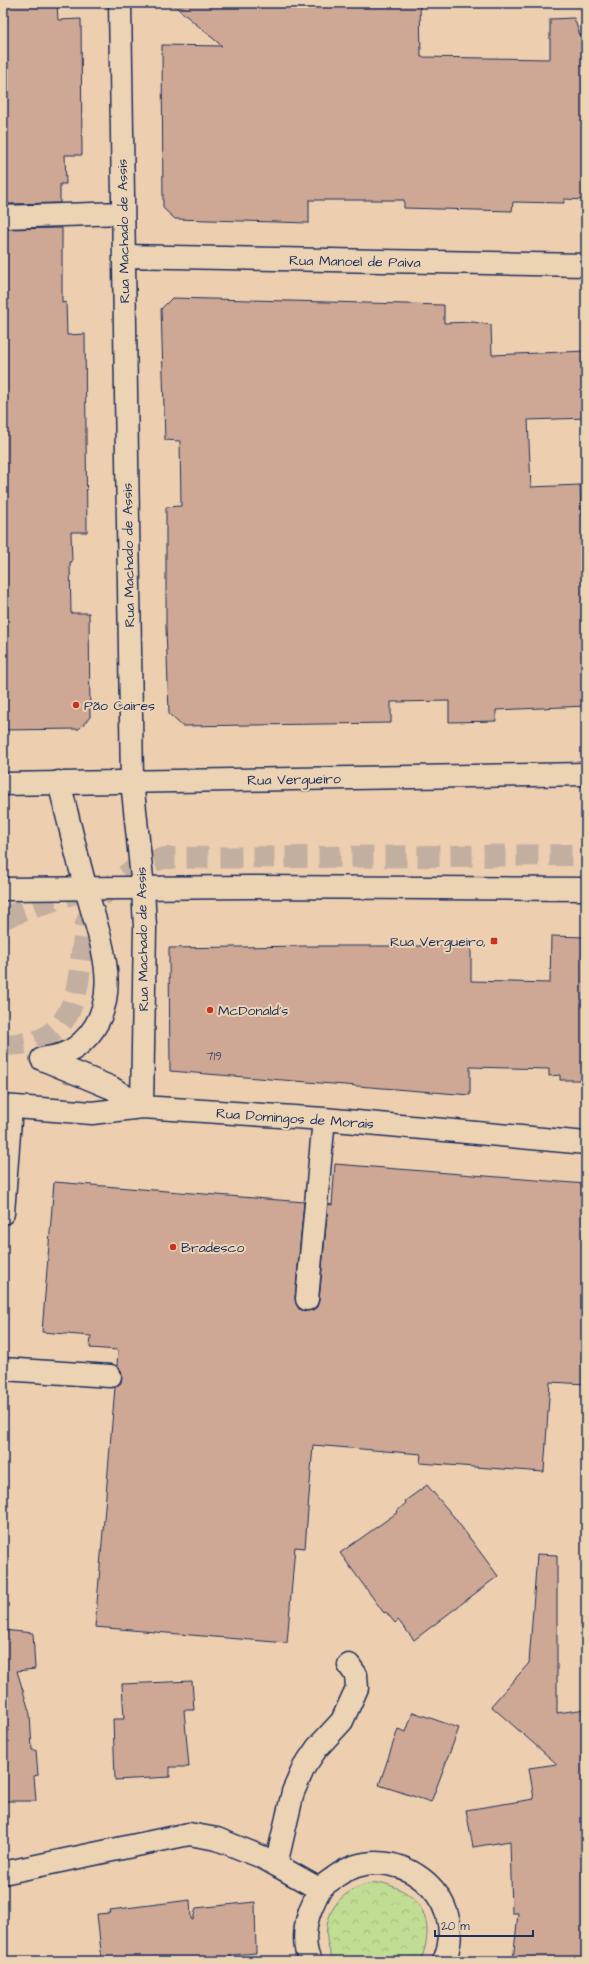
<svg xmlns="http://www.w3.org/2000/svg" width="589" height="1964" font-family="'Architects Daughter',sans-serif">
  <defs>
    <pattern id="forest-crowns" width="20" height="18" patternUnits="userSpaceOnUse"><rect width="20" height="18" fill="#c1dc93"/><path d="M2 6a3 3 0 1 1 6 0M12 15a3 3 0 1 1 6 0" fill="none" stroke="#a5bd81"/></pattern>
  </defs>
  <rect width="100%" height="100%" fill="#edcfb0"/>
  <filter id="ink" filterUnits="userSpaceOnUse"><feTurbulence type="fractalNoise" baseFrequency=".025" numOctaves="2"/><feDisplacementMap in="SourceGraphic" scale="8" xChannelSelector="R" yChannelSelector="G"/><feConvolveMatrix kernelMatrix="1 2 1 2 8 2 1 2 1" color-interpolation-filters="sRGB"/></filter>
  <g filter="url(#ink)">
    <!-- forest -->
    <path fill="url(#forest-crowns)" stroke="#6e8678" d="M 383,1883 C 423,1894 436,1921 421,1960 L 334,1961 C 317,1929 330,1896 364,1885 C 370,1883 377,1883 383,1883 Z"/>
    <!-- building -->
    <path fill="#cea895" stroke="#1b2f5e" d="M 3,3 L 57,3 L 58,20 L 81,19 L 82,155 L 65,155 L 66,184 L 60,184 L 60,203 L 3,204 Z
      M 171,3 L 420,3 L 421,57 L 550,59 L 550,19 L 574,18 L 580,35 L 586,35 L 586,200 L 564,199 L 564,203 L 513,202 L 512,211 L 404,208 L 404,200 L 309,200 L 309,223 L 175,219 L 163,208 L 162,45 L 222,46 Z
      M 62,228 L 62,303 L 66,302 L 67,335 L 85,334 L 87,532 L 71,532 L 72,562 L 70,562 L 71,613 L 89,613 L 90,717 L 79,729 L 3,730 L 3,229 Z
      M 172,298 L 444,305 L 444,323 L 473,322 L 491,325 L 492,355 L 586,351 L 586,418 L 528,420 L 531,487 L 580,485 L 581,513 L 586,513 L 586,706 L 496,710 L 496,721 L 449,722 L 449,701 L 391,702 L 391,723 L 182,726 L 169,714 L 166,627 L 166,507 L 181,506 L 180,441 L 165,440 L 161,309 Z
      M 551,936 L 586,937 L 586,1080 L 560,1080 L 560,1075 L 549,1076 L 549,1069 L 470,1067 L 470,1095 L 170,1071 L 169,948 L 307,946 L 471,946 L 471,981 L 550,983 Z
      M 335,1164 L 586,1184 L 586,1384 L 550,1382 L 544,1472 L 420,1463 L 421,1454 L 313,1445 L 305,1548 L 295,1547 L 287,1643 L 95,1627 L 115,1387 L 121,1383 L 122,1376 L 121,1370 L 117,1366 L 118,1350 L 90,1348 L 91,1336 L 42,1332 L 54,1182 L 304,1202 L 295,1298 L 296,1304 L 299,1309 L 306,1311 L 313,1310 L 317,1307 L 319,1300 L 328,1204 L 332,1205 Z
      M 427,1485 L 454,1517 L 498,1576 L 414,1640 L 398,1620 L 395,1623 L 386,1612 L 384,1613 L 340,1553 L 398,1512 L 397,1511 L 406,1503 L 405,1501 Z
      M 537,1554 L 557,1555 L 557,1713 L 586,1709 L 586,1961 L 513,1961 L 518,1913 L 512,1913 L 510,1841 L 473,1847 L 466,1810 L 534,1799 L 529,1768 L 557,1764 L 491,1706 L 529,1663 Z
      M 3,1630 L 33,1633 L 35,1669 L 17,1671 L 30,1714 L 32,1750 L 36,1750 L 38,1775 L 34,1776 L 36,1801 L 3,1801 Z
      M 192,1681 L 194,1710 L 184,1710 L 189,1767 L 170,1767 L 170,1777 L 115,1780 L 113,1719 L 124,1719 L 122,1684 Z
      M 413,1712 L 459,1728 L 431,1802 L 379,1785 L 398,1729 L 406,1732 Z
      M 190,1900 L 191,1919 L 193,1919 L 196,1908 L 255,1902 L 256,1953 L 231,1955 L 231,1961 L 102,1961 L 97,1914 L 111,1913 L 110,1910 Z"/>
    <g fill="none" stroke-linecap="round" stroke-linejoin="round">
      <!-- minor-tunnel -->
      <path stroke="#c3afa0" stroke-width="22" stroke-dasharray="22 11" stroke-linecap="butt" d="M 3,918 L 83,890
        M 3,1045 C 16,1044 30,1044 42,1039 C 78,1020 78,981 83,945 C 84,939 84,931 86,924 C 98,889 129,868 164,858 L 586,855"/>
      <defs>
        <path id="minor" d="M 120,3 L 132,781 L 143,888 L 145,927 L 142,1107
          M 3,217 L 123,213
          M 124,256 L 586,265
          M 42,1059 C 49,1057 56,1057 63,1054 C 74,1051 82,1043 89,1035 C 124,993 98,934 86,889 C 76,853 68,818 59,782
          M 42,1059 L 112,1088 L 142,1107
          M 3,1106 L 92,1113 L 142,1107 L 324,1119 L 586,1143
          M 3,1213 L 11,1107
          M 307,1299 L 324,1119
          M 3,1369 L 110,1376
          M 276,1865 L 293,1792 L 304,1767 L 317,1748 L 342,1721 L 357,1688 L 356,1675 L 349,1665
          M 3,1873 L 189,1834 L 217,1839 L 262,1857 L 319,1889
          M 310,1961 C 302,1945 305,1923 311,1908 C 314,1902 316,1896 319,1891 C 322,1885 330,1881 335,1877 C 392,1835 472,1895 444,1961"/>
        <path id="major" d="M 3,784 L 586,774
          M 3,889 L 252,887 L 586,889"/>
      </defs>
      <!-- minor casing -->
      <use href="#minor" stroke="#1b2f5e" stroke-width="25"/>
      <!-- major casing -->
      <use href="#major" stroke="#1b2f5e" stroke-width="25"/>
      <!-- minor -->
      <use href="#minor" stroke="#ecd3b4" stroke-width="22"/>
      <!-- major -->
      <use href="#major" stroke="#ecd3b4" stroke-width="22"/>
    </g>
  </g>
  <!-- markers -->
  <g fill="#c8321e" stroke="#ecd3b4" stroke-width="1.5">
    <circle cx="76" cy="705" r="4"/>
    <rect x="490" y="937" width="8" height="8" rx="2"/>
    <circle cx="210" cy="1010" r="4"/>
    <circle cx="173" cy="1247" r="4"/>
  </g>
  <g text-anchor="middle" stroke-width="4" stroke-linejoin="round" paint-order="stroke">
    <!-- number labels -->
    <g font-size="12" fill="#484d6c">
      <text x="214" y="1060">719</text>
    </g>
    <!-- street labels -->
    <g font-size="14" fill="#1b2f5e" stroke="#ecd3b4">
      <text transform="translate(123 231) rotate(-91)" y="5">Rua Machado de Assis</text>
      <text transform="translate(355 261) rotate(1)" y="5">Rua Manoel de Paiva</text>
      <text transform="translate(128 555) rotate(-91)" y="5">Rua Machado de Assis</text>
      <text transform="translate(294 779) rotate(-1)" y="5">Rua Vergueiro</text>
      <text transform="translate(142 939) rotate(-91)" y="5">Rua Machado de Assis</text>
      <text transform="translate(295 1118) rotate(4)" y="5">Rua Domingos de Morais</text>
    </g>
    <!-- poi labels -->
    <g font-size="14" fill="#1b2f5e" stroke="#ecd3b4" text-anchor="start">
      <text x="84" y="710">Pão Caires</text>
      <text x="486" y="946" text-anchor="end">Rua Vergueiro,</text>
      <text x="218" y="1015">McDonald's</text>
      <text x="181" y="1252">Bradesco</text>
    </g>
  </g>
  <!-- margin -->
  <rect width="589" height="1964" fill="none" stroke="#ecd3b4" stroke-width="16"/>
  <rect x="8" y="8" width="573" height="1948" fill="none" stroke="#1b2f5e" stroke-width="1.5" filter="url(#ink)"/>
  <!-- scale -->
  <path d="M435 1930v6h98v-6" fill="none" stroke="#1b2f5e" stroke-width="2"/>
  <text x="441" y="1930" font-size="12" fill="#1b2f5e" stroke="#ecd3b4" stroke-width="3" paint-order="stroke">20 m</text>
</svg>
